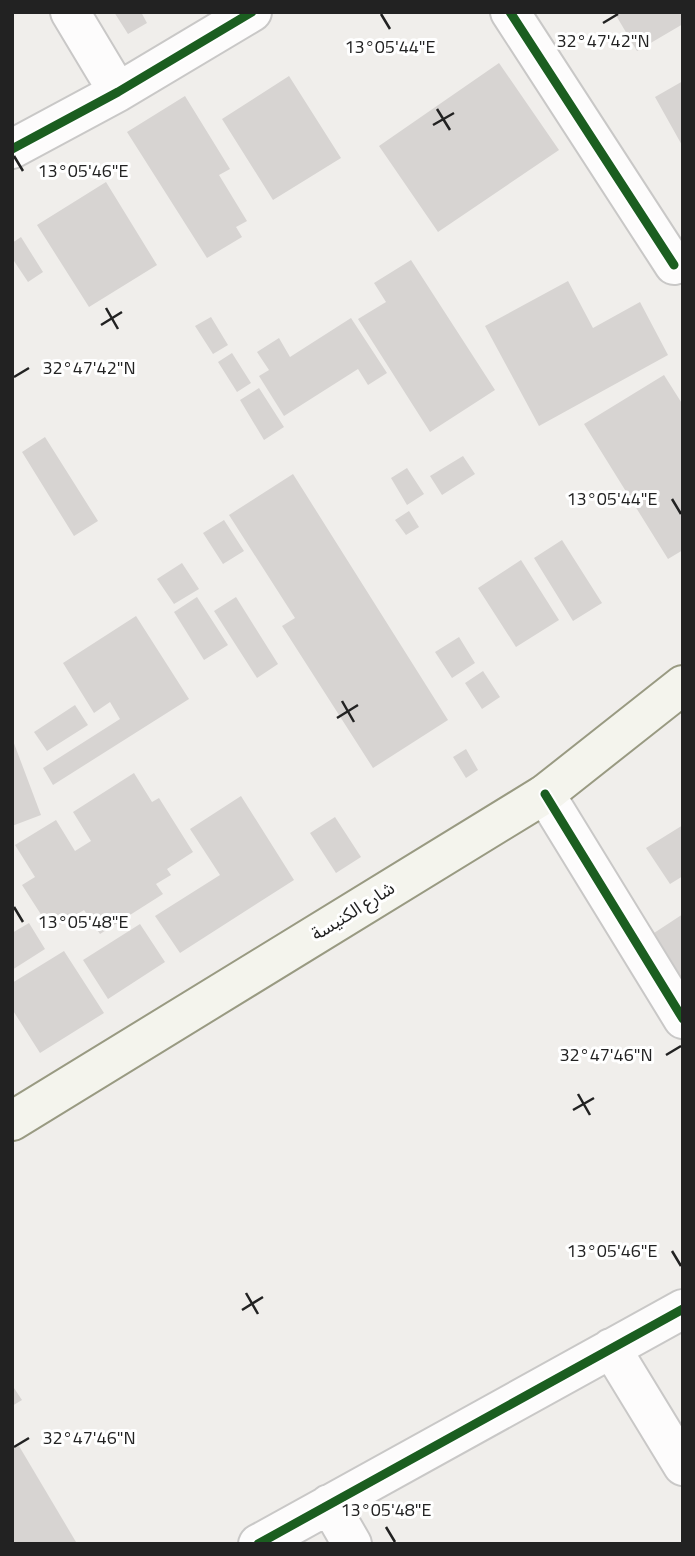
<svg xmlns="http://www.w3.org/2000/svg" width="695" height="1556" font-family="'Titillium Web','Noto Sans Arabic',sans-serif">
  <rect width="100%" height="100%" fill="#f0eeeb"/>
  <!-- building -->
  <path fill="#d7d4d2" d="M 114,12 L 141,12 L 147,23 L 128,34 Z
    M 614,12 L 683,12 L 683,24 L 637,51 Z
    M 499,63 L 559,150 L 438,232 L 379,146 Z
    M 289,76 L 341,158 L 273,200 L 222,119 Z
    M 683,81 L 683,147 L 655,97 Z
    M 185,96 L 230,169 L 219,175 L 247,221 L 236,227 L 242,237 L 207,258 L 127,132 Z
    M 106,182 L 157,265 L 89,307 L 37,225 Z
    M 21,237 L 43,272 L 28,282 L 12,258 L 12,243 Z
    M 411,260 L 495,390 L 430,432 L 358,319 L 386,302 L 374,283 Z
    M 568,281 L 593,328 L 640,302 L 668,355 L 539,426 L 485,326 Z
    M 211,317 L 228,345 L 213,354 L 195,326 Z
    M 351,318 L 387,373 L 368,385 L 358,369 L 284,416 L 259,376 L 269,370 L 257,352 L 279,338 L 290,357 Z
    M 232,353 L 251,383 L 237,392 L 218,362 Z
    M 664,375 L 683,405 L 683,550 L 668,559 L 584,424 Z
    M 259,388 L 284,427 L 264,440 L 240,400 Z
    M 45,437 L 98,521 L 74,536 L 22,452 Z
    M 463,456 L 475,474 L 442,495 L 430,476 Z
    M 407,468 L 424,494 L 407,505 L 391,478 Z
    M 293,474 L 448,720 L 373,768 L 282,626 L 295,618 L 229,515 Z
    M 409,511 L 419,527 L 406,535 L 395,520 Z
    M 224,520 L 244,551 L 223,564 L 203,533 Z
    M 562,540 L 602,603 L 573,621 L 534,558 Z
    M 521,560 L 559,620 L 516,647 L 478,588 Z
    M 182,563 L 199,589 L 174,604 L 157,579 Z
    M 197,597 L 228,645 L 204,660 L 174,612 Z
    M 236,597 L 278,664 L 257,678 L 214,611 Z
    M 136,616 L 189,699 L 53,785 L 43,768 L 120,719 L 110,702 L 94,713 L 63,663 Z
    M 459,637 L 475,663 L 452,678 L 435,652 Z
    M 483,671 L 500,697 L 482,709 L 465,683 Z
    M 75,705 L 88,725 L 47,751 L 34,732 Z
    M 12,738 L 41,815 L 12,826 Z
    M 466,749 L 478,770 L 466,778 L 453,757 Z
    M 134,773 L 152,802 L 159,798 L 193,852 L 167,869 L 171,875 L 156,884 L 163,894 L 100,934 L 84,910 L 51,930 L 22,885 L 35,877 L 15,845 L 56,820 L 75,851 L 91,841 L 73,812 Z
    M 241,796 L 294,880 L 180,953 L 155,916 L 220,875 L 190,829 Z
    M 335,817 L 361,857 L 336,873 L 310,833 Z
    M 683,825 L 683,876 L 670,884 L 646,848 Z
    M 683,914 L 683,977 L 680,979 L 651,935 Z
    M 29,923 L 45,949 L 12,970 L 12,933 Z
    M 140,924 L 165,962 L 108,999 L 83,960 Z
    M 64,951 L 104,1013 L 40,1053 L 12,1009 L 12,983 Z
    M 12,1385 L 22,1400 L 12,1406 Z
    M 19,1446 L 76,1542 L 73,1544 L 12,1544 L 12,1449 Z"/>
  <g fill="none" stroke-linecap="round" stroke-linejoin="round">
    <defs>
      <path id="street" d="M 70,12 L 118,92
        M 510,12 L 674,265
        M 12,149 L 118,92 L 252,12
        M 545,794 L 683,1019
        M 611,1348 L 683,1466
        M 329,1504 L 352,1544
        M 258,1544 L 683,1309"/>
      <path id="secondary" d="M 12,1121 L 545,794 L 683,685"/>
    </defs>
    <!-- street casing -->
    <use href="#street" stroke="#c9c8c7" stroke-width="42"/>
    <!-- secondary casing -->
    <use href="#secondary" stroke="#999a82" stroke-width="42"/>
    <!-- street -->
    <use href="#street" stroke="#fdfcfc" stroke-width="38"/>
    <!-- secondary -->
    <use href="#secondary" stroke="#f4f4ed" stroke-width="38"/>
    <defs>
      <path id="cycleway" d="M 510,12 L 674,265
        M 12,149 L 118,92 L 252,12
        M 545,794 L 683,1019
        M 258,1544 L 683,1309"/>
    </defs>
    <!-- cycleway casing -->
    <use href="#cycleway" stroke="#fff" stroke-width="13"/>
    <!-- cycleway -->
    <use href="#cycleway" stroke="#1b5e20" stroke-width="9"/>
  </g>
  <!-- ticks -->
  <path fill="none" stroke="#222" stroke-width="2.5" d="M 381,14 L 390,29M 603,23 L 618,14M 437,109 L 450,130M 433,125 L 454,113M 14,156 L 23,171M 106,308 L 118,329M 101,325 L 122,312M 14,377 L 29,368M 672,499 L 681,514M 342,701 L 354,722M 337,718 L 358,705M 14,907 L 23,922M 666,1055 L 681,1046M 578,1094 L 590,1115M 573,1110 L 594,1098M 672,1251 L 681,1266M 246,1293 L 258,1314M 242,1310 L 263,1297M 14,1447 L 29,1438M 386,1527 L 395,1542"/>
  <g text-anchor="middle" stroke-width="6" stroke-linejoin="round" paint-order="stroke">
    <!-- street labels -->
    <g font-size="18" fill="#222" stroke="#fff">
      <text transform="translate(353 911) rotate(-32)" y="6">شارع الكنيسة</text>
    </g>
  </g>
  <g font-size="18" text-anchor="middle" fill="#222" stroke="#fff" stroke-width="6" stroke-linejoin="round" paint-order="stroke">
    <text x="603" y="47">32°47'42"N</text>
    <text x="390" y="53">13°05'44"E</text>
    <text x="83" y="177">13°05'46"E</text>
    <text x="89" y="374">32°47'42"N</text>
    <text x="612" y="505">13°05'44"E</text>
    <text x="83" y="928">13°05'48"E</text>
    <text x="606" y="1061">32°47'46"N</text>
    <text x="612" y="1257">13°05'46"E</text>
    <text x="89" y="1444">32°47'46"N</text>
    <text x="386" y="1516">13°05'48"E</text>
  </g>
  <!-- border -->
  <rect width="695" height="1556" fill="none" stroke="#222222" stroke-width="28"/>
</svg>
